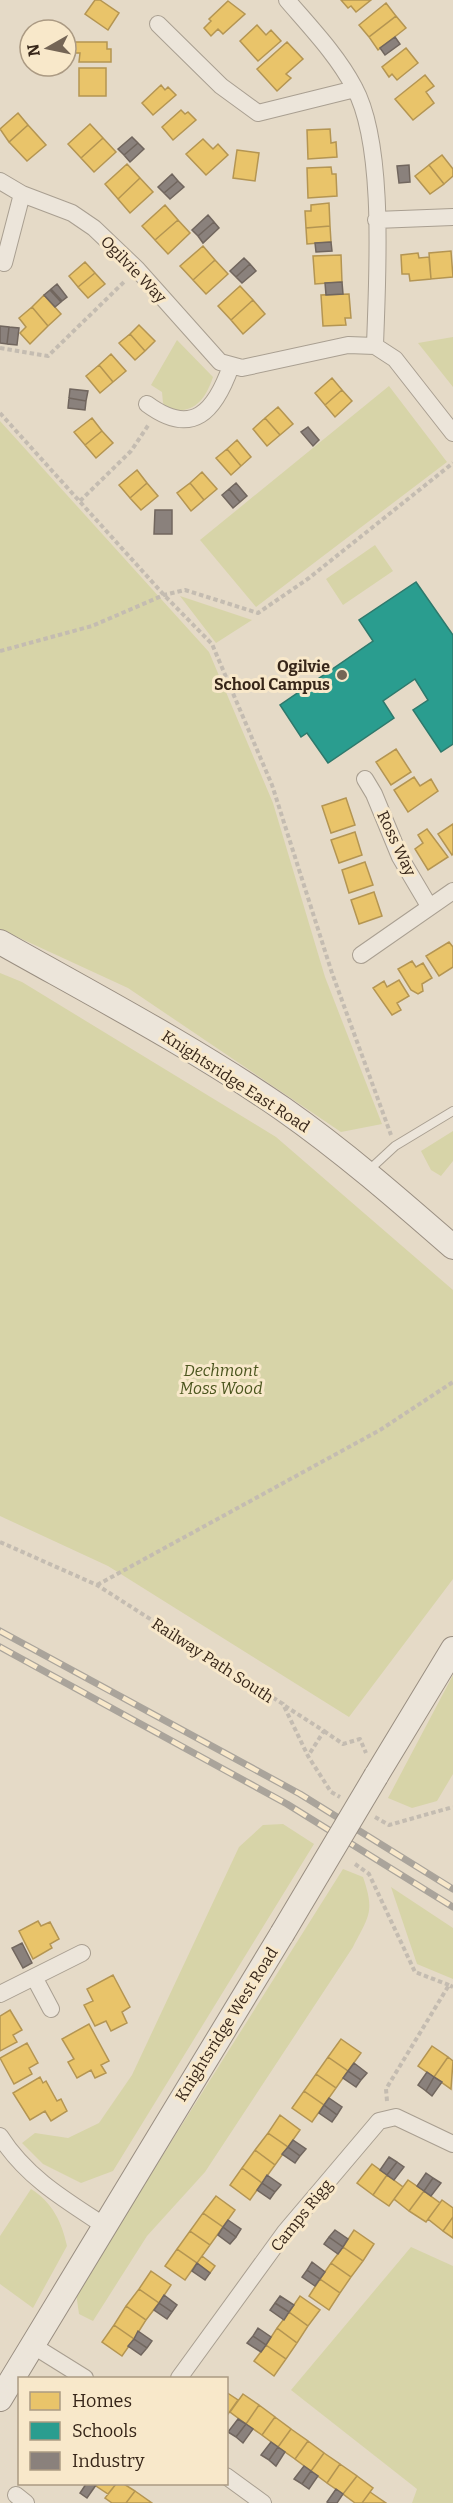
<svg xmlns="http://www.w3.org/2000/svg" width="453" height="2503" font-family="Bitter,serif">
  <rect width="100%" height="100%" fill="#e5dac7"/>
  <!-- green -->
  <path fill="#d7d4a8" d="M 453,337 L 453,387 L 418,343 Z
    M 177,340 L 213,377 C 205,401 193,415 167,409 L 163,403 L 162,392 L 151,385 Z
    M 389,386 L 447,462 L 256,607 L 200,540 Z
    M 0,421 L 209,652 L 273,803 L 325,977 L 382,1124 L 341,1132 L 128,988 L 0,929 Z
    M 375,545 L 393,571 L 343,605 L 326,579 Z
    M 180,596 L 252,620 L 216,643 Z
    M 0,973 L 22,982 L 276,1137 L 453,1290 L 453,1579 L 349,1717 L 108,1566 L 0,1516 Z
    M 453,1131 L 453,1161 L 441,1176 L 431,1170 L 421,1151 Z
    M 453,1675 L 453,1774 L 437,1801 L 412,1808 L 388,1798 Z
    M 283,1824 L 314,1844 L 113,2171 L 81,2183 L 43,2164 L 22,2143 L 35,2133 L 68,2138 L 99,2123 L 132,2075 L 239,1847 L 263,1825 Z
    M 343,1869 L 363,1877 C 375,1912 369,1916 353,1947 L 205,2172 L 147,2236 L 93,2321 L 79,2314 L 76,2293 Z
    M 391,1887 L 453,1928 L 453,1979 L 417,1964 Z
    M 31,2189 C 52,2202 62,2222 67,2246 L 33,2308 L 0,2284 L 0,2236 Z
    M 411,2247 L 453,2266 L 453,2503 L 412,2503 L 417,2489 L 291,2390 Z"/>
  <!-- homes -->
  <path fill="#e9c46a" stroke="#b49552" stroke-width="1.5" d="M 95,0 L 100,0 L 119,13 L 108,30 L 85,14 Z
    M 341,0 L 371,0 L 356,12 L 351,6 L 348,8 Z
    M 228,1 L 245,14 L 223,34 L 218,29 L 211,36 L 204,28 L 211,21 L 209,19 Z
    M 386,3 L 396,16 L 369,37 L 359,25 Z
    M 396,16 L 406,28 L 378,50 L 369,37 Z
    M 257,25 L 266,35 L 271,30 L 281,41 L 258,61 L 240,41 Z
    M 66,42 L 107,42 L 107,49 L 111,49 L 111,62 L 79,62 L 80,53 L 66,53 Z
    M 287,42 L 303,59 L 286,74 L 291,78 L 277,91 L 257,69 Z
    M 406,48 L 418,63 L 397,80 L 392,74 L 389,77 L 382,67 Z
    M 79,68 L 106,68 L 106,96 L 79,96 Z
    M 425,75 L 434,86 L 426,92 L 434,103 L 413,120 L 395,99 Z
    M 161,85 L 165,90 L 168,87 L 176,95 L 153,115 L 142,103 Z
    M 181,110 L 185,114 L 188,112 L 196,120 L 173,140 L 162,127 Z
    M 18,113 L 28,125 L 9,142 L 0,129 Z
    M 90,124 L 103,138 L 81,158 L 68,144 Z
    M 28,125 L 46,145 L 27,161 L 9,142 Z
    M 330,129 L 331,143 L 336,142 L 337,157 L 308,159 L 307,130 Z
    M 103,138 L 116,152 L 94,172 L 81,158 Z
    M 203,139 L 213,149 L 218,144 L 228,155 L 206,175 L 186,154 Z
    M 237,150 L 259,153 L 255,181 L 233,178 Z
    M 442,155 L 453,169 L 453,176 L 444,184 L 429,165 Z
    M 127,164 L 140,178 L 118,199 L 105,184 Z
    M 429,165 L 444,184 L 430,194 L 415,176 Z
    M 331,167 L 332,174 L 336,174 L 337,196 L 308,198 L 307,168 Z
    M 140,178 L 153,192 L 130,213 L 118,199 Z
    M 329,203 L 330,226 L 306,228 L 305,211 L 311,211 L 311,205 Z
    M 165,205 L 178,220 L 155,240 L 142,226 Z
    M 178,220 L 190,233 L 168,254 L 155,240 Z
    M 330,226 L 331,242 L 307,244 L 306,228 Z
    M 203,246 L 215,260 L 193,280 L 180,266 Z
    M 451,251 L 453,277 L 431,279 L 429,253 Z
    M 418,253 L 419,258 L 429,257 L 431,279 L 410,281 L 409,274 L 402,274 L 401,255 Z
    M 341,255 L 342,282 L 315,284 L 313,256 Z
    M 215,260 L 228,274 L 206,294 L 193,280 Z
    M 85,262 L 95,273 L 78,287 L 69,276 Z
    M 95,273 L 105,284 L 88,298 L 78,287 Z
    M 240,286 L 253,300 L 231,320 L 218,306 Z
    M 349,294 L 351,318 L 345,318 L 346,325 L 323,326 L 321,295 Z
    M 44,295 L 61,314 L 48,326 L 32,307 Z
    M 253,300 L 265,314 L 243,334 L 231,320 Z
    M 32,307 L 48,326 L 30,344 L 20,333 L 26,327 L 19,318 Z
    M 139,325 L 155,341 L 145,351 L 130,334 Z
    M 130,334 L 145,351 L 135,360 L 119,343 Z
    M 111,354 L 126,371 L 113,382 L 99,365 Z
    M 99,365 L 113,382 L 100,393 L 86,376 Z
    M 332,378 L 342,390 L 325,405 L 315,393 Z
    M 342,390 L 352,401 L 335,417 L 325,405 Z
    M 278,407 L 293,424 L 280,435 L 265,418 Z
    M 92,418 L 102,431 L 85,445 L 74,432 Z
    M 265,418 L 280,435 L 267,446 L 253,429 Z
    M 102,431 L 113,443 L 96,458 L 85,445 Z
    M 237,440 L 251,457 L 241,466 L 227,449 Z
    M 227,449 L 241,466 L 231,475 L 216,458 Z
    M 137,470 L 147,483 L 130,498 L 119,485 Z
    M 202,472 L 217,489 L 204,500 L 190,483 Z
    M 147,483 L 158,496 L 141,510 L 130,498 Z
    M 190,483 L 204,500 L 191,511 L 177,493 Z
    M 396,749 L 411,772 L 391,785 L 376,762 Z
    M 414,777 L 420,786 L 431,779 L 438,791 L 408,812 L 394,790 Z
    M 346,798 L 355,825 L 331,833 L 322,806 Z
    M 453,824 L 453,854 L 452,855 L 438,834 Z
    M 427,829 L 448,857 L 428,870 L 415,849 L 423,843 L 418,835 Z
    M 355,832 L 362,855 L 339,863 L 331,840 Z
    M 365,862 L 373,885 L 349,893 L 342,870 Z
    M 374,892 L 382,916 L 359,924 L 351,900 Z
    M 449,942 L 453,947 L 453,967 L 439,976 L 426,956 Z
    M 412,961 L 416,967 L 423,963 L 432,978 L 422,984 L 423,991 L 418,994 L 411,990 L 398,969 Z
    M 399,980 L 409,996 L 397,1003 L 401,1010 L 392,1015 L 373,988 L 384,981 L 387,987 Z
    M 38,1921 L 41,1926 L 50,1922 L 59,1939 L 50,1944 L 52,1948 L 33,1959 L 19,1931 Z
    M 113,1975 L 130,2007 L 122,2012 L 127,2023 L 111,2031 L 106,2021 L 95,2026 L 84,2005 L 93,2001 L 87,1989 Z
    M 10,2010 L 22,2030 L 13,2035 L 17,2042 L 0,2051 L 0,2016 Z
    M 89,2024 L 109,2061 L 101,2065 L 106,2073 L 95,2078 L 91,2070 L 77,2078 L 68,2062 L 74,2059 L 62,2039 Z
    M 341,2039 L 361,2053 L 348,2071 L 328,2057 Z
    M 27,2043 L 38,2063 L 29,2068 L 32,2074 L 14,2084 L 0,2058 Z
    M 432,2046 L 448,2057 L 434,2077 L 418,2066 Z
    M 328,2057 L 348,2071 L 336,2088 L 316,2074 Z
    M 448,2057 L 453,2061 L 451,2089 L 434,2077 Z
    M 316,2074 L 336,2088 L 324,2105 L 304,2091 Z
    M 40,2077 L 43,2083 L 46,2081 L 57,2101 L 61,2099 L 67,2111 L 51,2121 L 45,2111 L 30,2120 L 13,2093 Z
    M 304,2091 L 324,2105 L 312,2122 L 292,2108 Z
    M 280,2115 L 300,2130 L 288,2147 L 268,2133 Z
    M 268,2133 L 288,2147 L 275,2165 L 255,2150 Z
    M 255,2150 L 275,2165 L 262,2183 L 242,2168 Z
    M 372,2164 L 387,2175 L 373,2195 L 357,2183 Z
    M 242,2168 L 262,2183 L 250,2200 L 230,2185 Z
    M 387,2175 L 403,2187 L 389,2206 L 373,2195 Z
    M 408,2180 L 424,2191 L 409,2211 L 394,2199 Z
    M 424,2191 L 440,2203 L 426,2222 L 409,2211 Z
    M 216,2196 L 235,2210 L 223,2227 L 203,2213 Z
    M 442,2200 L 453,2208 L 453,2217 L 443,2231 L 428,2219 Z
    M 203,2213 L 223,2227 L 210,2245 L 190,2231 Z
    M 453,2217 L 453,2238 L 443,2231 Z
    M 354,2230 L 374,2244 L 363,2261 L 343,2247 Z
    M 190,2231 L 210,2245 L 197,2263 L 177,2249 Z
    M 343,2247 L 363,2261 L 351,2277 L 331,2263 Z
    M 177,2249 L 197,2263 L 185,2280 L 165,2266 Z
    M 202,2256 L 215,2266 L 210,2273 L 197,2263 Z
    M 331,2263 L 351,2277 L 340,2293 L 320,2279 Z
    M 151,2271 L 171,2285 L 159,2303 L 139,2289 Z
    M 320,2279 L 340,2293 L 329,2310 L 309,2296 Z
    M 139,2289 L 159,2303 L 146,2320 L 126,2306 Z
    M 300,2296 L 320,2310 L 308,2326 L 289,2312 Z
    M 126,2306 L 146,2320 L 134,2339 L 114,2325 Z
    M 289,2312 L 308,2326 L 297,2343 L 277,2328 Z
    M 114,2325 L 134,2339 L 122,2356 L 102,2342 Z
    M 277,2328 L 297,2343 L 286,2359 L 266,2345 Z
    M 266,2345 L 286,2359 L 274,2376 L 254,2361 Z
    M 226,2392 L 238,2400 L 226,2417 Z
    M 243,2394 L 259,2405 L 246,2424 L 230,2412 Z
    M 259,2405 L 275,2417 L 262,2435 L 246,2424 Z
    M 275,2417 L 291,2429 L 278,2447 L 262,2435 Z
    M 291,2429 L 308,2441 L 295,2459 L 278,2447 Z
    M 308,2441 L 324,2453 L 311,2471 L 295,2459 Z
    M 324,2453 L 340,2464 L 327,2483 L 311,2471 Z
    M 340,2464 L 357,2476 L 343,2494 L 327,2483 Z
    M 357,2476 L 373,2488 L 362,2503 L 355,2503 L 343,2494 Z
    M 93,2484 L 116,2484 L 108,2494 Z
    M 116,2484 L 124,2484 L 135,2491 L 126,2503 L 112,2503 L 105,2498 Z
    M 135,2491 L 152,2503 L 126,2503 Z
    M 370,2492 L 386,2503 L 362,2503 Z"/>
  <!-- schools -->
  <path fill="#2a9d8f" stroke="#2e796c" stroke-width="1.5" d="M 416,582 L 453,635 L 453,744 L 441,752 L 413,710 L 428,700 L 415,679 L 383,701 L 394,718 L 328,763 L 307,733 L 301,737 L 280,705 L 373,641 L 359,620 Z"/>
  <!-- industry -->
  <path fill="#8a817c" stroke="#71665e" stroke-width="1.5" d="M 395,37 L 400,44 L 385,55 L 380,48 Z
    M 132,137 L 138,143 L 124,155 L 118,149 Z
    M 138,143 L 144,149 L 130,162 L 124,155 Z
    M 409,165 L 410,182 L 399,183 L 397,166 Z
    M 172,174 L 178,181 L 164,193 L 158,187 Z
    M 178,181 L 184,187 L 170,199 L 164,193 Z
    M 208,215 L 214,222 L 198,236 L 192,230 Z
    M 214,222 L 219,228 L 203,243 L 198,236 Z
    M 331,242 L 332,251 L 316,252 L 315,243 Z
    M 244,258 L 250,264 L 236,277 L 230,271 Z
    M 250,264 L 256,271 L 242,283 L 236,277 Z
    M 342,282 L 343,294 L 326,295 L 325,283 Z
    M 57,284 L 67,297 L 62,301 L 51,289 Z
    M 50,290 L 61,302 L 55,307 L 44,295 Z
    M 0,326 L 9,327 L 7,344 L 0,343 Z
    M 9,327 L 19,328 L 17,345 L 7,344 Z
    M 70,389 L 88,391 L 86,401 L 69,398 Z
    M 69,398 L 86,401 L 85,410 L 68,408 Z
    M 308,427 L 319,440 L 313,446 L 301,432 Z
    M 236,483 L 247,496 L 240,502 L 229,489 Z
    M 229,489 L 240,502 L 233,508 L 222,495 Z
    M 155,510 L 172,510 L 172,534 L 154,534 Z
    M 22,1943 L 32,1963 L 23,1968 L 12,1948 Z
    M 354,2063 L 367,2073 L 361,2080 L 348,2071 Z
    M 348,2071 L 361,2080 L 356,2087 L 343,2078 Z
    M 427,2072 L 434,2077 L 426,2091 L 418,2085 Z
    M 434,2077 L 442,2082 L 432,2096 L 426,2091 Z
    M 329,2098 L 342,2107 L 337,2115 L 324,2105 Z
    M 324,2105 L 337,2115 L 332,2122 L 319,2113 Z
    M 293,2140 L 306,2149 L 300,2156 L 288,2147 Z
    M 288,2147 L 300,2156 L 295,2163 L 282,2154 Z
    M 389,2157 L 397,2162 L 387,2175 L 380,2170 Z
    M 397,2162 L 404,2167 L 394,2180 L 387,2175 Z
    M 426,2173 L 433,2178 L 424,2191 L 417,2186 Z
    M 267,2175 L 281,2185 L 275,2192 L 262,2183 Z
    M 433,2178 L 441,2183 L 431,2196 L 424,2191 Z
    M 262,2183 L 275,2192 L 270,2199 L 257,2190 Z
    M 228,2220 L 241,2229 L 236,2237 L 223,2227 Z
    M 223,2227 L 236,2237 L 230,2244 L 218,2235 Z
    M 335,2230 L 348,2239 L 343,2247 L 329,2237 Z
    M 329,2237 L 343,2247 L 338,2254 L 324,2244 Z
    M 312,2262 L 325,2272 L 320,2279 L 307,2270 Z
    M 197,2263 L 210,2273 L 205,2280 L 192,2271 Z
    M 307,2270 L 320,2279 L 315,2286 L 302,2277 Z
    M 164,2295 L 177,2305 L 172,2312 L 159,2303 Z
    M 280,2296 L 294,2305 L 289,2312 L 275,2303 Z
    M 159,2303 L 172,2312 L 167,2319 L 154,2310 Z
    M 275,2303 L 289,2312 L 284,2320 L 270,2310 Z
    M 258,2328 L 271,2337 L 266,2345 L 253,2336 Z
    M 138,2331 L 152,2341 L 147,2348 L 134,2339 Z
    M 253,2336 L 266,2345 L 261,2352 L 247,2343 Z
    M 134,2339 L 147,2348 L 141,2355 L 128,2346 Z
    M 238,2419 L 246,2424 L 236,2437 L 228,2432 Z
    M 246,2424 L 253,2429 L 243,2443 L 236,2437 Z
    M 271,2442 L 278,2447 L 269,2460 L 261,2455 Z
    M 278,2447 L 285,2452 L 276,2466 L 269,2460 Z
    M 304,2466 L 311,2471 L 302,2484 L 294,2479 Z
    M 311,2471 L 318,2476 L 309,2489 L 302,2484 Z
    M 86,2484 L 96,2485 L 87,2498 L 80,2493 Z
    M 336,2489 L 343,2494 L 337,2503 L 329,2503 L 327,2502 Z"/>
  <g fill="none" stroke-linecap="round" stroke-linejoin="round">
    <defs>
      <path id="lane" d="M 368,1171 L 395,1146 L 453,1111"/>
      <path id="street" d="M 287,0 C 311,28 337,55 354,87 C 386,145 377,279 375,346
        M 158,24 L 221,86 L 258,113 L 355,89
        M 0,181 L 22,194 L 72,213 L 94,228 L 137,269 L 220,362 L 242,368 L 348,345 L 375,346 L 395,359 L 453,433
        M 376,220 L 453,217
        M 4,263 L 22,194
        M 147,404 C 193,438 215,411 231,366
        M 365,779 L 374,794 L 400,857 L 429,906
        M 361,955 L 453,891
        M 34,1977 L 51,2009
        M 0,1994 L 82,1953
        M 0,2136 C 26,2177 65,2200 105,2226
        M 32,2345 L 85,2378
        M 179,2378 L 285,2232 L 379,2121 L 396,2117 L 453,2144
        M 226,2476 L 263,2503
        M 16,2495 L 26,2503"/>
      <path id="secondary" d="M 0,942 C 96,996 193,1047 283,1109 C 343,1151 398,1199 453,1247
        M 376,1776 L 453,1649
        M 0,2399 L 282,1934"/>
    </defs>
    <!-- lane casing -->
    <use href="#lane" stroke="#a99f91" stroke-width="10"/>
    <!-- street casing -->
    <use href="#street" stroke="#a99f91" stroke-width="18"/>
    <!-- secondary casing -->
    <use href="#secondary" stroke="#998e81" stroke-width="26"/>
    <!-- path -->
    <path stroke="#c4bcb1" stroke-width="4" stroke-dasharray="4.5 3" stroke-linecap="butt" d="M 0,348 L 48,356 L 124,282
      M 0,413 L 164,595 L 212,644 L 272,785 L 332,973 L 391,1135
      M 80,501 L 131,451 L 149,424
      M 0,651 L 92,626 L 164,595 L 185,590 L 258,613 L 309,578 L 453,463
      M 0,1542 L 97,1585 L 283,1704 L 308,1756 L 331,1792 L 340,1797
      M 97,1585 L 380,1430 L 453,1382
      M 285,1706 L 324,1731 L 308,1756
      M 324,1731 L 343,1744 L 360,1739 L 366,1753
      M 375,1817 L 389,1825 L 453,1807
      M 355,1864 L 369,1874 L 415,1972 L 449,1985
      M 387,2101 L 386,2089 L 449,1985 L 453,1987"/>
    <!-- lane -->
    <use href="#lane" stroke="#ece5da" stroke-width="8"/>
    <!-- street -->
    <use href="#street" stroke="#ece5da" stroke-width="16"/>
    <!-- secondary -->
    <use href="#secondary" stroke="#ece5da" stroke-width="24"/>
    <defs>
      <path id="rail" d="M 0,1631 L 300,1794 L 453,1889
        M 0,1647 L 287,1804 L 453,1907"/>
    </defs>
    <!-- rail casing -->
    <use href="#rail" stroke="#aaa49b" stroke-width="7"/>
    <!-- rail -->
    <use href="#rail" stroke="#f8e8ca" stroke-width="4.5" stroke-dasharray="14" stroke-linecap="butt"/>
    <defs>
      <path id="secondary-bridge" d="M 282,1934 L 376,1776"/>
    </defs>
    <!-- secondary-bridge casing -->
    <use href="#secondary-bridge" stroke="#998e81" stroke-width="26" stroke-linecap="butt"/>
    <!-- secondary-bridge -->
    <use href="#secondary-bridge" stroke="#ece5da" stroke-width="24"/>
  </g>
  <!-- markers -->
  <circle fill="#746556" stroke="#f8e8ca" stroke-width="2" cx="342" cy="675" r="6"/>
  <g text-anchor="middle" stroke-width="6" stroke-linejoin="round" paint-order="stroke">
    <!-- street labels -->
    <g font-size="16" fill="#372619" stroke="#f8e8ca">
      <text transform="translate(134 269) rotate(46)" y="6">Ogilvie Way</text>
      <text transform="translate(397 843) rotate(65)" y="6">Ross Way</text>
      <text transform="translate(236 1081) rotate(33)" y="6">Knightsridge East Road</text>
      <text transform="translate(213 1660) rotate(33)" y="6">Railway Path South</text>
      <text transform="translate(226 2024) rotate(-58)" y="6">Knightsridge West Road</text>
      <text transform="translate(301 2215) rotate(-51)" y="6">Camps Rigg</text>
    </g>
    <!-- poi labels -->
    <g font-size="16" font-weight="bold" fill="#372619" stroke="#f8e8ca" text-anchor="end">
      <text x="330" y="672">Ogilvie<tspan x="330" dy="18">School Campus</tspan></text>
    </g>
    <!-- park labels -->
    <g font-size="16" font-style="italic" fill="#4b551e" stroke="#f8e8ca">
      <text x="221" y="1376">Dechmont<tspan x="221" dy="18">Moss Wood</tspan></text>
    </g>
  </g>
  <!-- legend -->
  <rect x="18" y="2377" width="210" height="108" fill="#f8e8ca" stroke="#ab9a83" stroke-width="1.5"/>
  <rect x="30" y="2392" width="30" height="18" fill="#e9c46a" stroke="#ab9a83" stroke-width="1.5"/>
  <text x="72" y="2407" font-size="18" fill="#372619">Homes</text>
  <rect x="30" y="2422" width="30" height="18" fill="#2a9d8f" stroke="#ab9a83" stroke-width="1.5"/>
  <text x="72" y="2437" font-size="18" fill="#372619">Schools</text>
  <rect x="30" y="2452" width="30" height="18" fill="#8a817c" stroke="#ab9a83" stroke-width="1.5"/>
  <text x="72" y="2467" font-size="18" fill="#372619">Industry</text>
  <!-- north arrow -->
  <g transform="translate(48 48) rotate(261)"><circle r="28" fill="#f8e8ca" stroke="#ab9a83" stroke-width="1.5"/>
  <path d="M0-4.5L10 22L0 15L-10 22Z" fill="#746556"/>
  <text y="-9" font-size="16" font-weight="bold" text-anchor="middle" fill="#372619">N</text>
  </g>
</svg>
